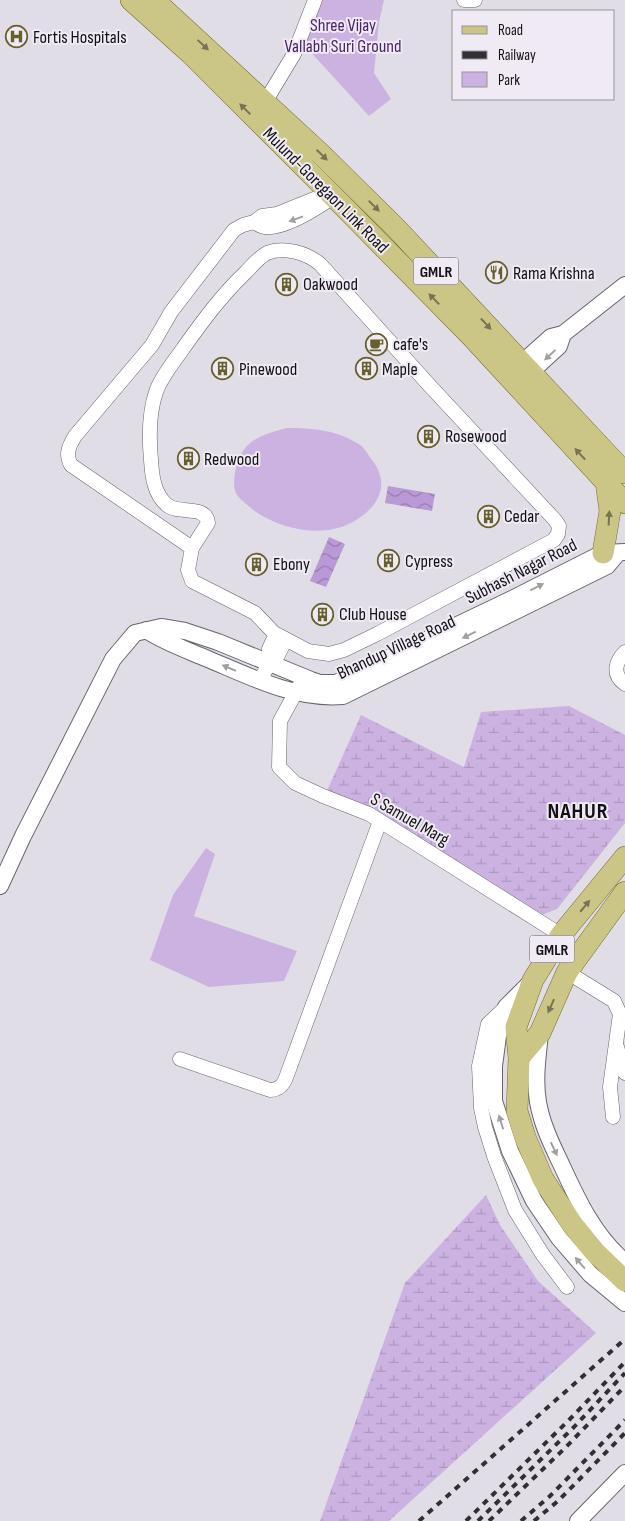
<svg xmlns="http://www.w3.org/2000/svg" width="625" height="1521" font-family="'Sofia Sans Condensed',sans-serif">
  <defs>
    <pattern id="wetland-marsh" width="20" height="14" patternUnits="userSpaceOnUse" patternTransform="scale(1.25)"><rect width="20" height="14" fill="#cbb2e1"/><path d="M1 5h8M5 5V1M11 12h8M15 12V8" fill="none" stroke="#ad98c0"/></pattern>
    <pattern id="water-waves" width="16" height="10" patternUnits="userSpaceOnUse" patternTransform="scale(1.25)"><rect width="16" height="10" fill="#ba9ad6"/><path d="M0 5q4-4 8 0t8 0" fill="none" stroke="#967cac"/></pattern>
  </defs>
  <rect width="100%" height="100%" fill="#e1dde6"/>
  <!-- green -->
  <path fill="#cbb2e1" d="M 321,0 L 384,0 L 379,22 L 374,73 L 391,99 L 369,116 L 307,48 L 303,39 Z
    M 287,428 C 312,428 338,430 360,445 C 365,448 368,455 372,460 C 392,486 377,509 351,523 C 318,540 270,527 245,503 C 243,501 239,498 237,495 C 233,489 234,480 235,473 C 240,441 260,435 287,428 Z
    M 206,848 L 215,854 L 194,916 L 297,951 L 284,981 L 209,987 L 150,960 L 173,895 Z"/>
  <!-- wetland -->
  <path fill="url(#wetland-marsh)" d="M 569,706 L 625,735 L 625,823 L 557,909 L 542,915 L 326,793 L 361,715 L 464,767 L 481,712 Z
    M 486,1195 L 500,1225 L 538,1281 L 596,1333 L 389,1521 L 320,1521 L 405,1283 Z"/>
  <!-- water -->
  <path fill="url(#water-waves)" d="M 388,486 L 435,494 L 432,511 L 385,503 Z
    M 329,537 L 345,544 L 326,587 L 310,581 Z"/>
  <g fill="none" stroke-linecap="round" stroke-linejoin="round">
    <defs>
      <path id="minor" d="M 464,0 L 475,0
        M 265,102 L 294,54 L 315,0
        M 254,222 C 258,224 261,227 265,227 C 285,229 314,210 330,199
        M 192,548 L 208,523 C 206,504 179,515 167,505 C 154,494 152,476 151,460 C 149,438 149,412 156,392 C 161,377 173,363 182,350 C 202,322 220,297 245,273 C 252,266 258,258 267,253 C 284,246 307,253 320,264 L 430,386 L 555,520 L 559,526 L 558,534 L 554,540 L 377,634 L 344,650 L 329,654 L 308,651 L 274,633 L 255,613 L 192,581 L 188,570 L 192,548 L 71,465 C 65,454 69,446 75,436 L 152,345 L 171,312 L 234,230 L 243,225 L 254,222 L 262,216 L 277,214 L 329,193
        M 625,652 C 615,662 612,675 625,684
        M 269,663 L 269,649 L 273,640
        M 260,681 L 269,663 L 278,655 L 283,645
        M 301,683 L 280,721 L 279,767 L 295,783 L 323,796 L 369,814 L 561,935
        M 567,972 L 614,1001 L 620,1014 L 610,1087 L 613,1117
        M 506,1007 L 488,1024 L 479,1066 L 481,1108 L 485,1127 L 494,1156 L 515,1210 L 543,1255 L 567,1287
        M 617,1047 L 625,1073
        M 180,1059 L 270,1090 C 280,1090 284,1084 287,1075 L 380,821"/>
      <path id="tertiary" d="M 513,371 L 551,337 L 563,334
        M 523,379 L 559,346 L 563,334 L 625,285
        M 146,630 C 166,643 187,650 208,659 C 251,677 295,700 343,696 L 607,566 L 618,553
        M 0,886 L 23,836 L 113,659 L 135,633 L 161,627 L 185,631 L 218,642 L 311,680 L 320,683 L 336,683 L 514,598 L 603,553 L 625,552
        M 531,982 L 506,1007 L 498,1036 L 494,1066 L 494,1101 L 510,1151 L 534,1201 L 559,1238 L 590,1274 L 625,1303
        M 540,1033 C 538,1055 534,1079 538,1102 C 542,1125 552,1145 562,1166 C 578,1201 595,1237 625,1262
        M 578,1521 L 625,1473"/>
      <path id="primary" d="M 131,0 L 191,54 L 344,207 L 471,336 L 625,503
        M 154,0 L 321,154 L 396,228 L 625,473
        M 603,553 L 610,511 L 606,482
        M 625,857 L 561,935 L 533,980 L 516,1027 L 519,1058 L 517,1111 L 525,1137 L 543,1179 L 572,1224 L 594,1251 L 625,1281
        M 519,1058 L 540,1033 L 567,972 L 625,892"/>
    </defs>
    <!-- minor casing -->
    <use href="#minor" stroke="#68646c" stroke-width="15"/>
    <!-- tertiary casing -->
    <use href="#tertiary" stroke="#68646c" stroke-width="18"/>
    <!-- primary casing -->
    <use href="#primary" stroke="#746d29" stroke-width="22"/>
    <!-- minor -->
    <use href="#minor" stroke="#fff" stroke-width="14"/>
    <!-- tertiary -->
    <use href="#tertiary" stroke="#fff" stroke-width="16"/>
    <!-- primary -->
    <use href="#primary" stroke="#cbc586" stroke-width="21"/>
    <!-- rail -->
    <path stroke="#312f33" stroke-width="4" stroke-dasharray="6 6" stroke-linecap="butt" d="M 419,1521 L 625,1339
      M 466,1521 L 569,1420 L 625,1362
      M 478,1521 L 574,1427 L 625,1373
      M 489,1521 L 566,1447 L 625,1386
      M 521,1521 L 550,1496 L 625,1420
      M 534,1521 L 558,1501 L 625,1433"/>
  </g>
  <!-- one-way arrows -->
  <defs><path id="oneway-solid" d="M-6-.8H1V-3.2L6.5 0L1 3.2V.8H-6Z" transform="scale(1.25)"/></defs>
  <g fill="#787453">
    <use href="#oneway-solid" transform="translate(203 45) rotate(43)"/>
    <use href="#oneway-solid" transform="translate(245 109) rotate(-135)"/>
    <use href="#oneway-solid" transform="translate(322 155) rotate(44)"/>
    <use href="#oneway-solid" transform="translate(374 206) rotate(45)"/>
    <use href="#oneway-solid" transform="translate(434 299) rotate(-134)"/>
    <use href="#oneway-solid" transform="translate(486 324) rotate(47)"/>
    <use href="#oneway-solid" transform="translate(580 454) rotate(-133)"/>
    <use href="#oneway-solid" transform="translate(609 518) rotate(-87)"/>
    <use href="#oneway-solid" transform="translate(585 906) rotate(-50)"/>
    <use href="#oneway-solid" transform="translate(551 1006) rotate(114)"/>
  </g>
  <g fill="#a1a0a1">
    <use href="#oneway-solid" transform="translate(296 219) rotate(160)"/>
    <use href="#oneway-solid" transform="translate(550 355) rotate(137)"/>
    <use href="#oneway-solid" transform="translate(537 587) rotate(-27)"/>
    <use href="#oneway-solid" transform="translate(469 635) rotate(154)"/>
    <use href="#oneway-solid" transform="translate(229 668) rotate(-157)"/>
    <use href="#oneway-solid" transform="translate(501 1122) rotate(-107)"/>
    <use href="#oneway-solid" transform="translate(554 1149) rotate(65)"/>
    <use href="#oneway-solid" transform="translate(580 1263) rotate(-131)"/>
  </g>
  <!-- icons -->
  <defs>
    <symbol id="hospital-ring" viewBox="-11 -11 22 22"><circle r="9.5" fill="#efeaf3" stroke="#66602d" stroke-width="1.5"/><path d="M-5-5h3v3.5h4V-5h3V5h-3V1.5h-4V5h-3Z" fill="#66602d"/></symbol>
    <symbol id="restaurant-ring" viewBox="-11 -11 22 22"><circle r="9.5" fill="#efeaf3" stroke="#66602d" stroke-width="1.5"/><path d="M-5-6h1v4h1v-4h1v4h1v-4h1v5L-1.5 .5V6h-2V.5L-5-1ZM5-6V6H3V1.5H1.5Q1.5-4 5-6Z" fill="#66602d"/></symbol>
    <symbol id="building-ring" viewBox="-11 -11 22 22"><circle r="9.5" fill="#efeaf3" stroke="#66602d" stroke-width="1.5"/><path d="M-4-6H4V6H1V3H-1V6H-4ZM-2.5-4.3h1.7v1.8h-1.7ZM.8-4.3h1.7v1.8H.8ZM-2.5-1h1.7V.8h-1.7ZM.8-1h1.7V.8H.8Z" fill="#66602d"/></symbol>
    <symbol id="cafe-ring" viewBox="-11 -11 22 22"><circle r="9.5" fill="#efeaf3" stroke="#66602d" stroke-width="1.5"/><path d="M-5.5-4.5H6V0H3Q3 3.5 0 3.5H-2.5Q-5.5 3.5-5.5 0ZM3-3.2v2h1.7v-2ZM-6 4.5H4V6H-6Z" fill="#66602d"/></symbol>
  </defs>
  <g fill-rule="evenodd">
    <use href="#hospital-ring" x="4" y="24" width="25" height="25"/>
    <use href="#restaurant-ring" x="484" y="260" width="25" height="25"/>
    <use href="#building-ring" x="274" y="272" width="25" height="25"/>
    <use href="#cafe-ring" x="364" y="332" width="25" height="25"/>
    <use href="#building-ring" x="210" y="356" width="25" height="25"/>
    <use href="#building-ring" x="354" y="356" width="25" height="25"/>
    <use href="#building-ring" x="416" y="424" width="25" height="25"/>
    <use href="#building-ring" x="176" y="446" width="25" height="25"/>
    <use href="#building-ring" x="476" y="504" width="25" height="25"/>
    <use href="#building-ring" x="376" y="548" width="25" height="25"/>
    <use href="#building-ring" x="244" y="552" width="25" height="25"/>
    <use href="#building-ring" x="310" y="602" width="25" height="25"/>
  </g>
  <g text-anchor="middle" stroke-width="4" stroke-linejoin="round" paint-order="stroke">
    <!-- shield labels -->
    <g fill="#efeaf3" stroke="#555257" stroke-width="1">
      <rect x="413.5" y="257.5" width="45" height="27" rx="4"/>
      <rect x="529.5" y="935.5" width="45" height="27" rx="4"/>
    </g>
    <g font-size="16" font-weight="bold" fill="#131114">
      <text x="436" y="277">GMLR</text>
      <text x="552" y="955">GMLR</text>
    </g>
    <!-- park labels -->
    <g font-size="18" fill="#4c226a" stroke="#efeaf3">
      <text x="343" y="31">Shree Vijay<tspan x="343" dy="21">Vallabh Suri Ground</tspan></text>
    </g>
    <!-- poi labels -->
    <g font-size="18" fill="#131114" stroke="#efeaf3" text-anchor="start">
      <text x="33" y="43">Fortis Hospitals</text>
      <text x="513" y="279">Rama Krishna</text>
      <text x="303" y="290">Oakwood</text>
      <text x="393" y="350">cafe's</text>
      <text x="239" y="375">Pinewood</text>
      <text x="382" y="375">Maple</text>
      <text x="445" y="442">Rosewood</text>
      <text x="204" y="465">Redwood</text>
      <text x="504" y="522">Cedar</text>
      <text x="405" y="567">Cypress</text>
      <text x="273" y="570">Ebony</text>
      <text x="339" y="620">Club House</text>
    </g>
    <!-- street labels -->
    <g font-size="18" fill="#131114" stroke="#efeaf3">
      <text transform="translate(326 190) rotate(45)" y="6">Mulund-Goregaon Link Road</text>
      <text transform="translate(521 571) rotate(-27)" y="6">Subhash Nagar Road</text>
      <text transform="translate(396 647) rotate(-25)" y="6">Bhandup Village Road</text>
      <text transform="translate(410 819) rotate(30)" y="6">S Samuel Marg</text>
    </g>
    <!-- district labels -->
    <g font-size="22" font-weight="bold" letter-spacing="1" fill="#131114" stroke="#efeaf3">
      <text x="578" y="818">NAHUR</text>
    </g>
  </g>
  <!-- legend -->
  <rect x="452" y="10" width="162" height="90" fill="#efeaf3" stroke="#97939a"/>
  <rect x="462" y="26" width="25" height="8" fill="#cbc586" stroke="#97939a"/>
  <text x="498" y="35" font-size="15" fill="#131114">Road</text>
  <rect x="462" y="51" width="25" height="8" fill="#312f33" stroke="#97939a"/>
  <text x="498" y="60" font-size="15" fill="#131114">Railway</text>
  <rect x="462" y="72" width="25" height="15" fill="#cbb2e1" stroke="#97939a"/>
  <text x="498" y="85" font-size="15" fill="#131114">Park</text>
</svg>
